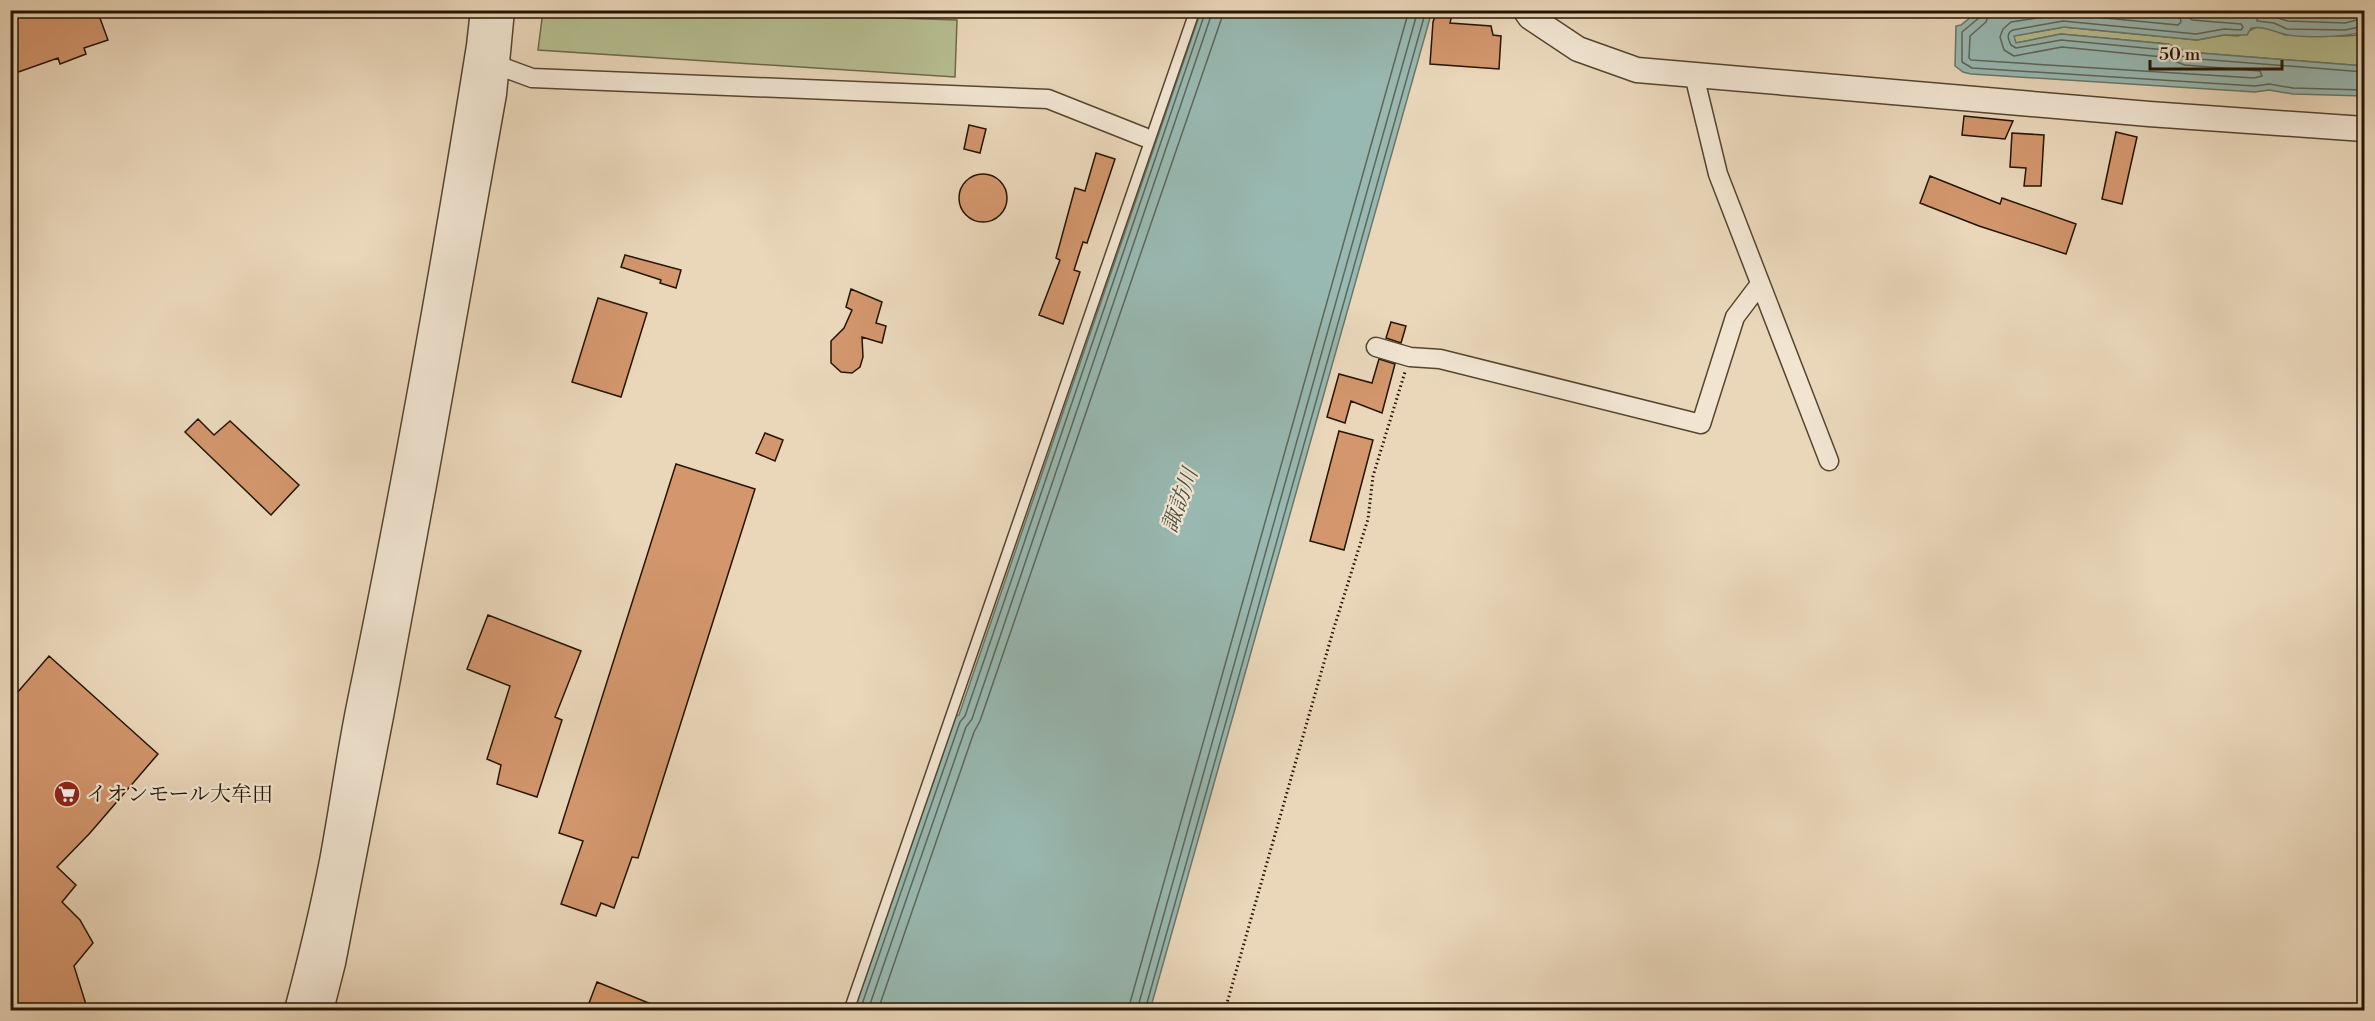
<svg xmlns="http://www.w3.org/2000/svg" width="2375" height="1021" font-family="'Libre Bodoni','Noto Serif JP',serif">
  <rect width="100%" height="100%" fill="#ead7ba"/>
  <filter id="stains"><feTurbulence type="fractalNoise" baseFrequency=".00333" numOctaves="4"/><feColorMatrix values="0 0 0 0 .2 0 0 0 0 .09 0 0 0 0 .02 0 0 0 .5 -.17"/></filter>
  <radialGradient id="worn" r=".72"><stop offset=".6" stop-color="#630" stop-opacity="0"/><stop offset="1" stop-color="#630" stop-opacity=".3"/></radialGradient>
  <!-- green -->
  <path fill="#b6be91" stroke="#6d6949" stroke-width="1.5" d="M 673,11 L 957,20 L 955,77 L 538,50 L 543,11 Z
    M 2064,27 L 2197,40 L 2224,35 L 2238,36 L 2257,27 L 2272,29 L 2285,35 L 2345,36 L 2358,35 L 2364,30 L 2364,66 L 2187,52 L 2168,44 L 2061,34 L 2016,43 L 2013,36 Z"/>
  <!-- water -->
  <path fill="#98b9b2" stroke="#6a776b" stroke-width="1.5" d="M 1201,11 L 1432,11 L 1150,1010 L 854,1010 L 956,716 L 959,715 Z
    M 2191,11 L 2194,15 L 2245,18 L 2255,11 L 2364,11 L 2364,30 C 2353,38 2298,38 2284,34 C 2272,31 2264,26 2251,28 L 2247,35 L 2224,35 L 2197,40 L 2064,27 L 2014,36 L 2016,43 L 2061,34 L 2168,44 L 2187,52 L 2364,66 L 2364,96 L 2293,94 L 2269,90 L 2255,92 L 1971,74 L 1963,72 L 1955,66 L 1956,26 L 1961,25 L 1978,11 Z"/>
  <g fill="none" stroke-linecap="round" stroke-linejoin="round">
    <!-- shore -->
    <path stroke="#5e665a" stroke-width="1.5" d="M 1982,10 L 1980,17 L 1962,32 L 1962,62 L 1972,68 L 2255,86 L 2269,84 L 2293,88 L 2364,90
      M 1990,10 L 1986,22 L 1970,36 L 1969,58 L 1971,60 L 2254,78 L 2262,76 L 2260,71 L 2185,65 L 2163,57 L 2062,47 L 2014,56 L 2004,50 L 2000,37 L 2003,29 L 2011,22 L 2063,14 L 2178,25 L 2181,22 L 2179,10
      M 2186,10 L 2187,16 L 2192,20 L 2241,24 L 2243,27 L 2241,30 L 2224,29 L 2196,34 L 2063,21 L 2013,30 C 2006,33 2008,39 2011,45 L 2016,48 L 2061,40 L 2166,50 L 2186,58 L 2364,72
      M 2258,10 L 2257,21 L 2274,23 L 2287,29 L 2345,30 L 2364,26
      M 2266,10 L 2268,15 L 2288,21 L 2345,23 L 2364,18
      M 2286,10 L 2344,14 L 2355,10
      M 860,1010 L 960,722 L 965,716 L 1206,10
      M 868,1010 L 966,727 L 972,719 L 1213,10
      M 878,1010 L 974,732 L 980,721 L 1221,20 L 1223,10
      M 1128,1010 L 1409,10
      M 1137,1010 L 1418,10
      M 1145,1010 L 1426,10"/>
  </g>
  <!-- building -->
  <path fill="#d3966d" stroke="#241401" stroke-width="1.5" d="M 10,10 L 97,10 L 108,40 L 84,48 L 86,54 L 60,64 L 58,58 L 10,75 Z
    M 1437,10 L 1453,10 L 1450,23 L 1491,26 L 1493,35 L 1501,36 L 1499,69 L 1430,64 L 1433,22 Z
    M 1964,116 L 2013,121 L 2005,139 L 1962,135 Z
    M 969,125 L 986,129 L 980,153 L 964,149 Z
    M 2116,132 L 2137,137 L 2122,204 L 2102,199 Z
    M 2012,133 L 2044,135 L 2041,186 L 2024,186 L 2026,168 L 2010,167 Z
    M 1096,153 L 1115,159 L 1087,243 L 1083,242 L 1074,270 L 1080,272 L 1063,324 L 1039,315 L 1060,260 L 1056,258 L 1075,188 L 1085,191 Z
    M959 198a24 24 0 1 1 48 0a24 24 0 1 1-48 0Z
    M 1930,176 L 2000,204 L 2002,198 L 2076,224 L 2066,254 L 1979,226 L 1920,203 Z
    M 625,255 L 681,270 L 676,288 L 660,283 L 661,280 L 621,267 Z
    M 851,289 L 882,302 L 876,323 L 886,326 L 882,343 L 862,337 L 863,357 L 860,367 L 852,373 L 841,372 L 831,363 L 831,341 L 844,328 L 852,310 L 846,307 Z
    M 598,298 L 647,313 L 621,397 L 572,382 Z
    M 1391,322 L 1406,326 L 1401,343 L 1386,338 Z
    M 1379,359 L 1395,364 L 1382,413 L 1351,401 L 1345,423 L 1327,417 L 1339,374 L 1372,383 Z
    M 198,419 L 214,435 L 230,421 L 299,485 L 271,515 L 185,432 Z
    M 1339,431 L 1373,440 L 1344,550 L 1310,541 Z
    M 765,433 L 783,440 L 775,461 L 756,453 Z
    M 676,464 L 755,489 L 638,858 L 632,857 L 614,908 L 601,903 L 596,916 L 561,904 L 583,841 L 559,833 Z
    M 488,615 L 581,651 L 555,717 L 562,720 L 537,797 L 497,784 L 501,765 L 487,759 L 510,686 L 467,669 Z
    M 49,656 L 158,754 L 90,833 L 57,867 L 76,885 L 62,902 L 80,920 L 93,943 L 74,966 L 88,1011 L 10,1011 L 10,701 Z
    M 597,982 L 666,1010 L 666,1011 L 586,1011 Z"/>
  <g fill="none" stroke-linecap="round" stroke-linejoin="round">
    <defs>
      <path id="service" d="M 849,1010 L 1195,10"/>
      <path id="minor" d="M 497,65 L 532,78 L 1048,99 L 1144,137
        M 1694,75 L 1718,174 L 1829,461
        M 1376,347 L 1410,357 L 1440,359 L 1701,424 L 1735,317 L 1760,284"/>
      <path id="tertiary" d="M 1525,10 L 1530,17 L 1578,49 L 1637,70 L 2149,114 L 2364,129
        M 297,1010 C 310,961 322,912 332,861 C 342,808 349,754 360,701 C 405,483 444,265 479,46 L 483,10
        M 321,1010 L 333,963 L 382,711 L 426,474 L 494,94 L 502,10"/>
    </defs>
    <!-- service casing -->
    <use href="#service" stroke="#56452f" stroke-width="12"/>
    <!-- minor casing -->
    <use href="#minor" stroke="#56452f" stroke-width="21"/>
    <!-- tertiary casing -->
    <use href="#tertiary" stroke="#56452f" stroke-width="27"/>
    <!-- path -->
    <path stroke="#241401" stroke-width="3" stroke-dasharray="1.5 3" stroke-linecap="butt" d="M 1225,1010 L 1333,631 L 1368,519 L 1373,476 L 1405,372"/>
    <!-- service -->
    <use href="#service" stroke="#f1e5d2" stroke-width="9"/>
    <!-- minor -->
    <use href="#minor" stroke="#f1e5d2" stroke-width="18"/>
    <!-- tertiary -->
    <use href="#tertiary" stroke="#f1e5d2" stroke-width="24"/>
  </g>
  <!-- icons -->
  <defs>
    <symbol id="supermarket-disc" viewBox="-11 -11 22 22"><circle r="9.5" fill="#8f2418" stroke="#f1e5d2"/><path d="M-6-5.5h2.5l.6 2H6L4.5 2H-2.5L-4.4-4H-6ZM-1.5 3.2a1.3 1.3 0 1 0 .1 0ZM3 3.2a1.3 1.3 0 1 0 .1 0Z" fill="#fff"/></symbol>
  </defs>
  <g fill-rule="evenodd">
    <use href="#supermarket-disc" x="52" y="779" width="30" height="30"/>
  </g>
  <g text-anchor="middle" stroke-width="4.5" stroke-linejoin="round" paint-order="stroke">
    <!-- poi labels -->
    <g font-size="21" fill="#241401" stroke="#f1e5d2" text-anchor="start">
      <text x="86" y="801">イオンモール大牟田</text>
    </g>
    <!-- water labels -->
    <g font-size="22" font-style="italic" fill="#4d4e3f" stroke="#f1e5d2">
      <text transform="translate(1179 500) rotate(-70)" y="8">諏訪川</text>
    </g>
  </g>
  <!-- margin -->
  <rect width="2375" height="1021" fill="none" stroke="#ead7ba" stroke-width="36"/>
  <rect x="12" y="12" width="2351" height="997" fill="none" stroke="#241401" stroke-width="3"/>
  <rect x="18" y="18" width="2339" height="985" fill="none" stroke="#241401" stroke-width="1.5"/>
  <!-- scale -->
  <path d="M2150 60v9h132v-9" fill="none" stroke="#241401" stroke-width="3"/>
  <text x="2159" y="60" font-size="18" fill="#241401" stroke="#f1e5d2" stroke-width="4.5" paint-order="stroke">50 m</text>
  <rect width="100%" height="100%" filter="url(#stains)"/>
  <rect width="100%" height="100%" fill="url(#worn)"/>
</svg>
